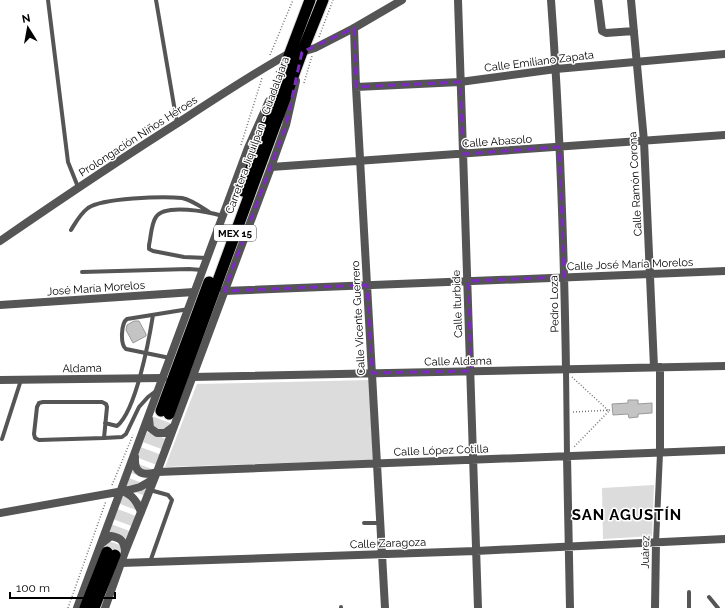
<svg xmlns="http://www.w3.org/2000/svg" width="725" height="608" font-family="Raleway,sans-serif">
  <rect width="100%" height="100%" fill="#fff"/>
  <!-- green -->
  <path fill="#dcdcdc" d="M 369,380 L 373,460 L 165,467 L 197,384 Z
    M 654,485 L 652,536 L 603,539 L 602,488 Z"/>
  <!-- building -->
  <path fill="#c4c4c4" stroke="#999" d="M 134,321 L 139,321 L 146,334 L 146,336 L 133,343 L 126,330 L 127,325 Z
    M 628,400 L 638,400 L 638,404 L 652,403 L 652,413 L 638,414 L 638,417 L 629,418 L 628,414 L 613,415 L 612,404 L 628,403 Z"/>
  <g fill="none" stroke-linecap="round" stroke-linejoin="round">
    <!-- trunk-tunnel -->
    <path stroke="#d9d9d9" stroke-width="11" stroke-dasharray="11 5.5" stroke-linecap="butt" d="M 107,552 L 161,411
      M 115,555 L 169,414"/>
    <defs>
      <path id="trunk" d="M 243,191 L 290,53 L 310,0
        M 161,411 L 209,282
        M 169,414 L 302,52 L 323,0
        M 85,608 L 107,552
        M 94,608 L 115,555"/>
    </defs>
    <!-- trunk casing -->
    <use href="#trunk" stroke="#dbdbdb" stroke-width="13"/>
    <!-- path -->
    <path stroke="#777" stroke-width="1.5" stroke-dasharray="1 2" stroke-linecap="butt" d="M 319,37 L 333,0
      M 270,55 L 293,0
      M 304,83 L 312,56
      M 241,145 L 262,78
      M 572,377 L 609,411 L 573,448
      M 573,412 L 612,410
      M 112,485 L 133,435
      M 68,608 L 106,501"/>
    <!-- service -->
    <path stroke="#555" stroke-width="4" d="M 48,0 L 68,162 L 78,187
      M 156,0 L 177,123
      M 71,230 C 76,222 80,214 88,208 C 102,198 163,196 182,198 C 192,200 201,207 209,212
      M 207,258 L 184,257 L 153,251 L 149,249 L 149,245 C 151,237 151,224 156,217 C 165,203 209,212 223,216
      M 82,272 L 189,269 L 202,270
      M 170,358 L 126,349 C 120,345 121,323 127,319 L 189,309
      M 105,423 L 117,426 C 136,411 149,340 153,315
      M 104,438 L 107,407 L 106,404 L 102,402 L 43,402 L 39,403 L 37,407 L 34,434 L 35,438 L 39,440 L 104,438 L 122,437 L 126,434 L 139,407 L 148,397 L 156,391
      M 2,439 L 21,380
      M 150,490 L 168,495 L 172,500 L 150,562
      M 364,523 L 380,523
      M 709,597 L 718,608
      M 341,607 L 341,608
      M 689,608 L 689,592"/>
    <!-- pedestrian -->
    <path stroke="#555" stroke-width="6" d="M 566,369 L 567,456
      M 656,543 L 660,453"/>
    <!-- minor -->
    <path stroke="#555" stroke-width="8" d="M 458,0 L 478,608
      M 551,0 C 560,123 564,246 566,369
      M 598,0 L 602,31 L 606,33 L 634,31
      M 631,0 L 644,141 L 654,367
      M 354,28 L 356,87 L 385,608
      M 302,52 L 315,48 L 354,28 L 402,0
      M 356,87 L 460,82 L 556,69 L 725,54
      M 271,167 L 725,135
      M 0,241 C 61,199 122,158 184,119 C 219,96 254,73 290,53
      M 224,291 L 725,271
      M 0,305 L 194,292
      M 192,377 L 725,366
      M 0,380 L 163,378
      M 660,453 L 660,367
      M 567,456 L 570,608
      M 157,472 L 725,450
      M 121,563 L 476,551 L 725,539
      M 655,608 L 656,543"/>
    <!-- tertiary -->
    <path stroke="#555" stroke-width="8" d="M 149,419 L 150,428 L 157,433 L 165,433 L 173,427
      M 135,457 C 134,474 143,476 157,472
      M 122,491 C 133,495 137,502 141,512
      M 0,513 L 129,490 L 140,487 L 154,479
      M 102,543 L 111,536 C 121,538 124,541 125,551
      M 77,608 L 248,148 L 269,101
      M 105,608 L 125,552 L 157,472 L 271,167 L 286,125 L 296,81"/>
    <!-- trunk -->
    <use href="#trunk" stroke="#000" stroke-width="11"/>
  </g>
  <!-- marked area -->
  <path fill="none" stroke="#7b2cbf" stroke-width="3" stroke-dasharray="8 5" stroke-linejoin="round" d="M 354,28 L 356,87 L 460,82 L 463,154 L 559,147 L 564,277 L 468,281 L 471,371 L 372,373 L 367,285 L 224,291 L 286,125 L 302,52 Z"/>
  <g text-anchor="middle" stroke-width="3" stroke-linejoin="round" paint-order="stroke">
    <!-- shield labels -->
    <rect fill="#fff" stroke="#4c4c4c" stroke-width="1" x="214" y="225" width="42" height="16" rx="3"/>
    <g font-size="10" font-weight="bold" fill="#000">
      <text x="235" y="237">MEX 15</text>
    </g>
    <!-- street labels -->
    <g font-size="11" fill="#000" stroke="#fff">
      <text transform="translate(539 61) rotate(-7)" y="4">Calle Emiliano Zapata</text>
      <text transform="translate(257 135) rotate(-70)" y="4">Carretera Jiquilpan - Guadalajara</text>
      <text transform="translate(138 136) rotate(-33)" y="4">Prolongación Niños Héroes</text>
      <text transform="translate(497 141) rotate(-4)" y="4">Calle Abasolo</text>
      <text transform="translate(635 184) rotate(-93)" y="4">Calle Ramón Corona</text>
      <text transform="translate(630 264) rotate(-2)" y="4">Calle José María Morelos</text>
      <text transform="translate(96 288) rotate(-4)" y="4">José María Morelos</text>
      <text transform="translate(457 304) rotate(-92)" y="4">Calle Iturbide</text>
      <text transform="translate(554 304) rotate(-91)" y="4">Pedro Loza</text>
      <text transform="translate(358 318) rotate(-93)" y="4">Calle Vicente Guerrero</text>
      <text transform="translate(458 361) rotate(-1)" y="4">Calle Aldama</text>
      <text transform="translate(82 368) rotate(-1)" y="4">Aldama</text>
      <text transform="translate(441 450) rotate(-2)" y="4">Calle López Cotilla</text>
      <text transform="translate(388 543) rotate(-2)" y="4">Calle Zaragoza</text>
      <text transform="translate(645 552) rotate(-89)" y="4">Juárez</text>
    </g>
    <!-- district labels -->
    <g font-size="15" font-weight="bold" letter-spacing="1" fill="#000" stroke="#fff">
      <text x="627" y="520">SAN AGUSTÍN</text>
    </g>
  </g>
  <!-- north arrow -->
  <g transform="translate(28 28) rotate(349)" stroke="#ffffff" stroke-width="3" paint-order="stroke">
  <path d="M0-3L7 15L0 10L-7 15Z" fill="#000000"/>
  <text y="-6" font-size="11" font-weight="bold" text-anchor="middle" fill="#000000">N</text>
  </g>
  <!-- scale -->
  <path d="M10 592v6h105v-6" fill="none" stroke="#000000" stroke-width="2"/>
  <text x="16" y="592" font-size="12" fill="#000000" stroke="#ffffff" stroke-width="3" paint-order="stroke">100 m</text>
</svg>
